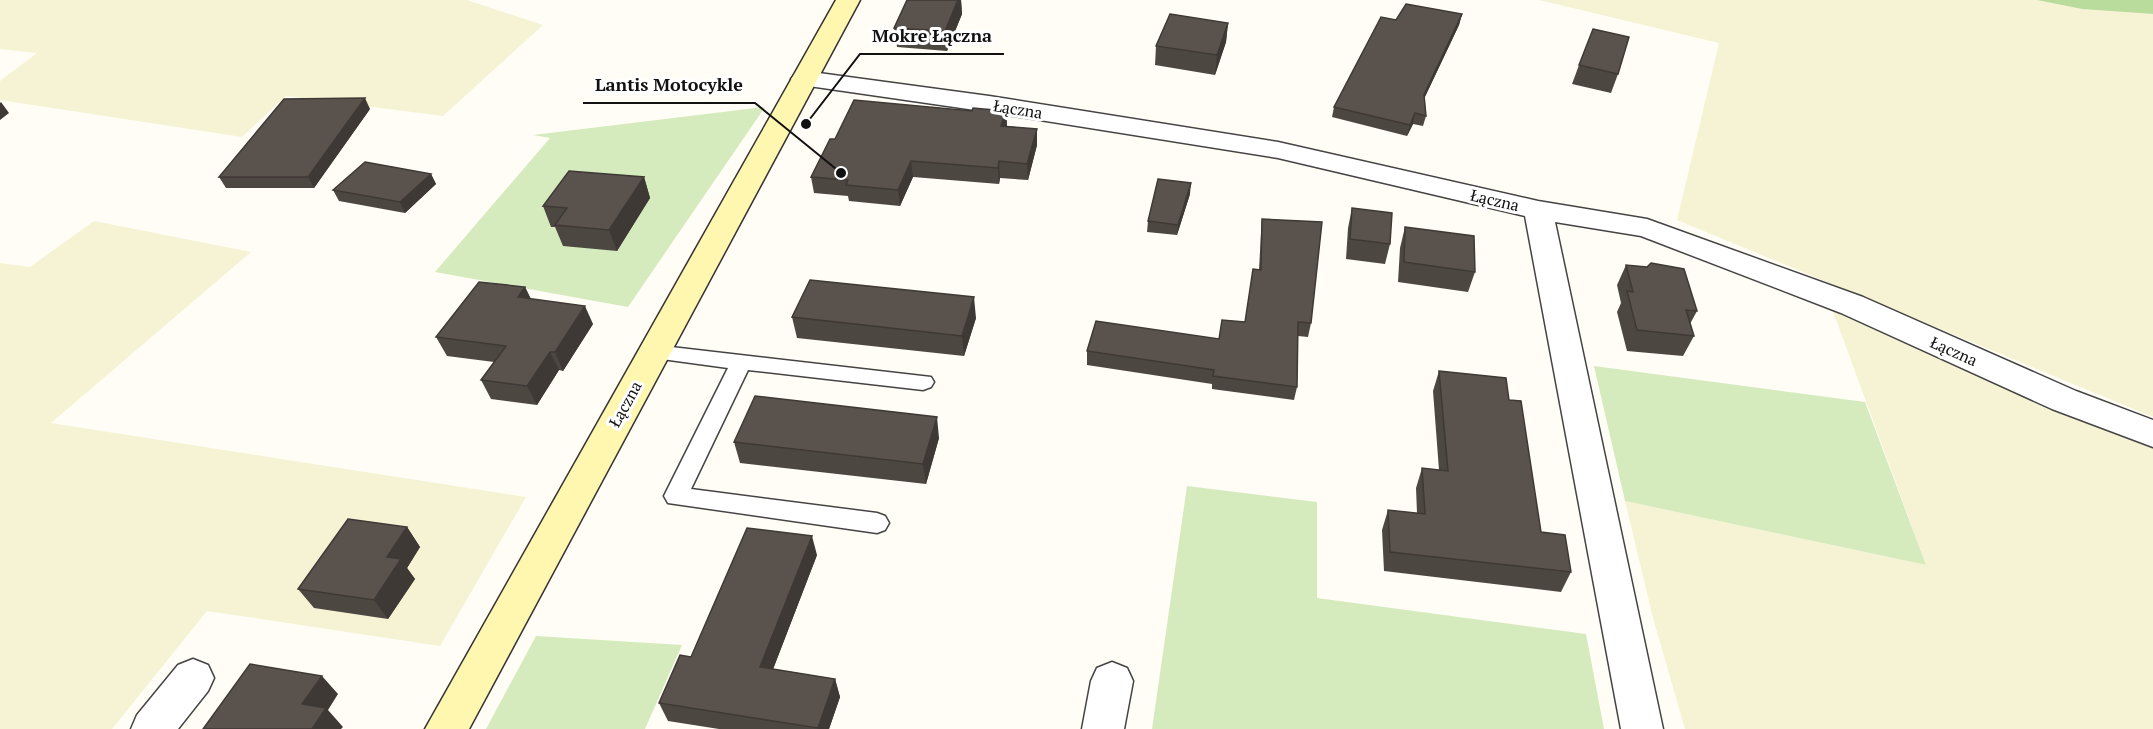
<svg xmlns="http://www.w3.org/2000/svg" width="2153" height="729" font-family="'PT Serif',serif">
  <rect width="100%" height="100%" fill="#fffdf5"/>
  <!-- farmland -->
  <path fill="#f6f3d4" d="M 0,0 L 467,0 L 543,25 L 443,116 L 286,96 L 242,137 L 0,100 L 0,81 L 37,53 L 0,49 Z
    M 1539,0 L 2037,0 L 2082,9 L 2153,14 L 2153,417 L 1677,220 L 1719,43 Z
    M 94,221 L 251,252 L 51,423 L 526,497 L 440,646 L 207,611 L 112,729 L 0,729 L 0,263 L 30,267 Z
    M 1831,306 L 2153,443 L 2153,729 L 1685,729 L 1653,618 L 1625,501 L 1926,565 Z"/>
  <!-- green -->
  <path fill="#d5ebbd" d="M 765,107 L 628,307 L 435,272 L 550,138 L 533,135 Z
    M 1594,366 L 1865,402 L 1926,565 L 1625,501 Z
    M 1187,486 L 1317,502 L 1317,598 L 1586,634 L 1604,729 L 1152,729 Z
    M 536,636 L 682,645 L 645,729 L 486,729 Z"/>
  <!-- forest -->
  <path fill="#b9dc9c" d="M 2037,0 L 2153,0 L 2153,14 L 2082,9 Z"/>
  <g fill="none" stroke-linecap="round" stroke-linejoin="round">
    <defs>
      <path id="lane" d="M 654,345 L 931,377 L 934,382 L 931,387 L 923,390 L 748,370 L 691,489 L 877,513 L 885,516 L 889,523 L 885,530 L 877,533 L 668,503 L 664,496 L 728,368 L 647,357 L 644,352 L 647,347 Z"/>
      <path id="street" d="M 804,71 L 989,96 L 1278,142 L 1538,201 L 1647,219 L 1863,297 L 2076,391 L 2153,420 L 2153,447 L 2052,409 L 1841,313 L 1641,236 L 1555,222 L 1663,729 L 1621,729 L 1525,216 L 1278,158 L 989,112 L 795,84 L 791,79 L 795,74 Z
        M 193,659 L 208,665 L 214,678 L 208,691 L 178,729 L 131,729 L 137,715 L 178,665 Z
        M 1112,662 L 1127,668 L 1133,681 L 1124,729 L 1082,729 L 1091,681 L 1097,668 Z"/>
      <path id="secondary" d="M 836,0 L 860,0 L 469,729 L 425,729 Z"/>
    </defs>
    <!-- lane casing -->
    <use href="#lane" stroke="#444" stroke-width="3"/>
    <!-- street casing -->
    <use href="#street" stroke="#444" stroke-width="3"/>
    <!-- secondary casing -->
    <use href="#secondary" stroke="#333" stroke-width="3"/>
    <!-- lane -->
    <use href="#lane" fill="#fff" fill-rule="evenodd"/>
    <!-- street -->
    <use href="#street" fill="#fff" fill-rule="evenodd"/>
    <!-- secondary -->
    <use href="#secondary" fill="#fff6b0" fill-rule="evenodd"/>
  </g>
  <!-- wall -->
  <path fill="#4d4742" d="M 907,0 L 961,0 L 962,14 L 947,51 L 897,47 L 894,28 Z
    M 1462,14 L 1459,25 L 1424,99 L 1426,116 L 1423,126 L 1413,124 L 1407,136 L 1332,117 L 1334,107 L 1396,20 Z
    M 1228,23 L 1226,42 L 1215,75 L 1155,65 L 1156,46 Z
    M 1579,65 L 1618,74 L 1611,93 L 1572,84 Z
    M 370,109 L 314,188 L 226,188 L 219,177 Z
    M 972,111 L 1006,111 L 1007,126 L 1037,129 L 1037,145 L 1028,180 L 1000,178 L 999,184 L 913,177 L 900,206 L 849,201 L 848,196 L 814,193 L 811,177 Z
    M 431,174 L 436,184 L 405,213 L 339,201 L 333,190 Z
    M 644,177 L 650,198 L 617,251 L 563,246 L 555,227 L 551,227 L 543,206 Z
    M 1190,194 L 1177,235 L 1147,232 L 1148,221 Z
    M 1352,208 L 1390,244 L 1385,264 L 1346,259 L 1348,228 Z
    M 1262,219 L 1311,323 L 1308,337 L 1298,336 L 1297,387 L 1294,400 L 1212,389 L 1212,384 L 1087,365 L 1087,351 L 1219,339 L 1245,322 L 1259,270 L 1261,233 Z
    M 1405,227 L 1475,272 L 1468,292 L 1398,282 L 1400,248 Z
    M 1626,265 L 1697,311 L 1690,324 L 1694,336 L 1683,356 L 1627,351 L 1617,312 L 1621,303 L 1617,285 Z
    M 525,287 L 531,299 L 593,324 L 563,371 L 559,370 L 537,405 L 491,399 L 481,380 L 494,362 L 447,356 L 436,337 Z
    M 792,317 L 976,318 L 964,356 L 797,338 Z
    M 1439,371 L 1509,400 L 1541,532 L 1571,572 L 1561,592 L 1384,571 L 1382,530 L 1388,510 L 1417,513 L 1416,488 L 1422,468 L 1439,470 L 1433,391 Z
    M 939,438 L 926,484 L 740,463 L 734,442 Z
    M 407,527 L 420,547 L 407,568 L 415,579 L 388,619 L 314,608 L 298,589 Z
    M 817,555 L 773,669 L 835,679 L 840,697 L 829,729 L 719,729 L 668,721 L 659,703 L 691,657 Z"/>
  <!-- shaded-wall -->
  <path fill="#3f3936" d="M 958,0 L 961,0 L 962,14 L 947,51 L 945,31 Z
    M 1462,14 L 1459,25 L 1421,105 L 1424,95 Z
    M 1228,23 L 1226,42 L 1215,75 L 1217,55 Z
    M 365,98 L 370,109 L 314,188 L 308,177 Z
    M 1,102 L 9,113 L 0,120 L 0,103 Z
    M 1006,111 L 1007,127 L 1001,126 Z
    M 1415,113 L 1413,124 L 1407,136 L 1410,125 Z
    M 1037,129 L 1037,145 L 1028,180 L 1027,164 Z
    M 911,161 L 913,177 L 900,206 L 898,190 Z
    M 999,161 L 1000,178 L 999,184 L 998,168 Z
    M 431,174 L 436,184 L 405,213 L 400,202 Z
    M 644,177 L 650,198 L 617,251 L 609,230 Z
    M 1191,183 L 1190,194 L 1177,235 L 1178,225 Z
    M 525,287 L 534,306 L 518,297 Z
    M 974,297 L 976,318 L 964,356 L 962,336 Z
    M 585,306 L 593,324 L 563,371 L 555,352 Z
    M 550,352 L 559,370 L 537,405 L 527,386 Z
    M 937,417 L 939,438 L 926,484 L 923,464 Z
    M 407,527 L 420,547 L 407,568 L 415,579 L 388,619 L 374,600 L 387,557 Z
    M 812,536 L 817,555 L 767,685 L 760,667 Z
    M 322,676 L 338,694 L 328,710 L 343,727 L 341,729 L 312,729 L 302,704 Z
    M 835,679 L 840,697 L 829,729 L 818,729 Z"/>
  <!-- building -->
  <path fill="#5a524d" stroke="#3f3936" stroke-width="1.5" d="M 907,0 L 958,0 L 945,31 L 894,28 Z
    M 1406,4 L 1462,14 L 1424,95 L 1426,116 L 1415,113 L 1410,125 L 1334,107 L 1381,17 L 1396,20 Z
    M 1170,14 L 1228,23 L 1217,55 L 1156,46 Z
    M 1593,29 L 1629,37 L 1618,74 L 1579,65 Z
    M 365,98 L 308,177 L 219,177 L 284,99 Z
    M 854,100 L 972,111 L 973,108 L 1006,111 L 1001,126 L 1037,129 L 1027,164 L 999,161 L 998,168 L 911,161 L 898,190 L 846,185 L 848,180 L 811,177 L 830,139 L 835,139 Z
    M 365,162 L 431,174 L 400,202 L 333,190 Z
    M 569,171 L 644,177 L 609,230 L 555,225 L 567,208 L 543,206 Z
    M 1158,179 L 1191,183 L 1178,225 L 1148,221 Z
    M 1352,208 L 1392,213 L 1390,244 L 1350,239 Z
    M 1262,219 L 1322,222 L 1311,323 L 1298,322 L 1297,387 L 1213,376 L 1214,370 L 1087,351 L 1096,321 L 1219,339 L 1222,320 L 1245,322 L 1253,269 L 1261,270 Z
    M 1405,227 L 1474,236 L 1475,272 L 1404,262 Z
    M 1651,263 L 1684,269 L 1697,311 L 1686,310 L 1694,336 L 1637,330 L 1627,291 L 1633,292 L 1626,265 L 1647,267 Z
    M 810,280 L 974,297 L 962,336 L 792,317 Z
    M 479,282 L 525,287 L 518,297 L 585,306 L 555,352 L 550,352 L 527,386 L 481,380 L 506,346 L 436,337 Z
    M 1439,371 L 1506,378 L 1509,400 L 1521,401 L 1541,532 L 1565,535 L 1571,572 L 1390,552 L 1388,510 L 1425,514 L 1422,468 L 1448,471 Z
    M 755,396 L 937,417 L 923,464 L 734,442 Z
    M 348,519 L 407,527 L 387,557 L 401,559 L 374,600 L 298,589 Z
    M 747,528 L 812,536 L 760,667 L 835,679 L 818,728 L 659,703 L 680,655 L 691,657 Z
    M 250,664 L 322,676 L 302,704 L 326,708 L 312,729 L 203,729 Z"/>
  <g text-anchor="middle" stroke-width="6" stroke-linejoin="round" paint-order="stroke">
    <!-- street labels -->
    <g font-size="16" fill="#111" stroke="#fff">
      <text transform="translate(1018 109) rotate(9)" y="6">Łączna</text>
      <text transform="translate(1495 200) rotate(13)" y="6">Łączna</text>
      <text transform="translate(1954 351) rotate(24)" y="6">Łączna</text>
      <text transform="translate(625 404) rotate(-61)" y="6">Łączna</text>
    </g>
  </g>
  <!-- callouts -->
  <path fill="none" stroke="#111" stroke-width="2" d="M806 124L860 54H1004M841 173L755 103H583"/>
  <g fill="#111" stroke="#fff" stroke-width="2">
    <circle cx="806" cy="124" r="6"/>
    <circle cx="841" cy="173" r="6"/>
  </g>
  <g font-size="18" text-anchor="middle" font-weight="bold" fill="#111" stroke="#fff" stroke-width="6" stroke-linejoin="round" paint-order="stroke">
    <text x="932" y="42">Mokre Łączna</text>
    <text x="669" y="91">Lantis Motocykle</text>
  </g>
</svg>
